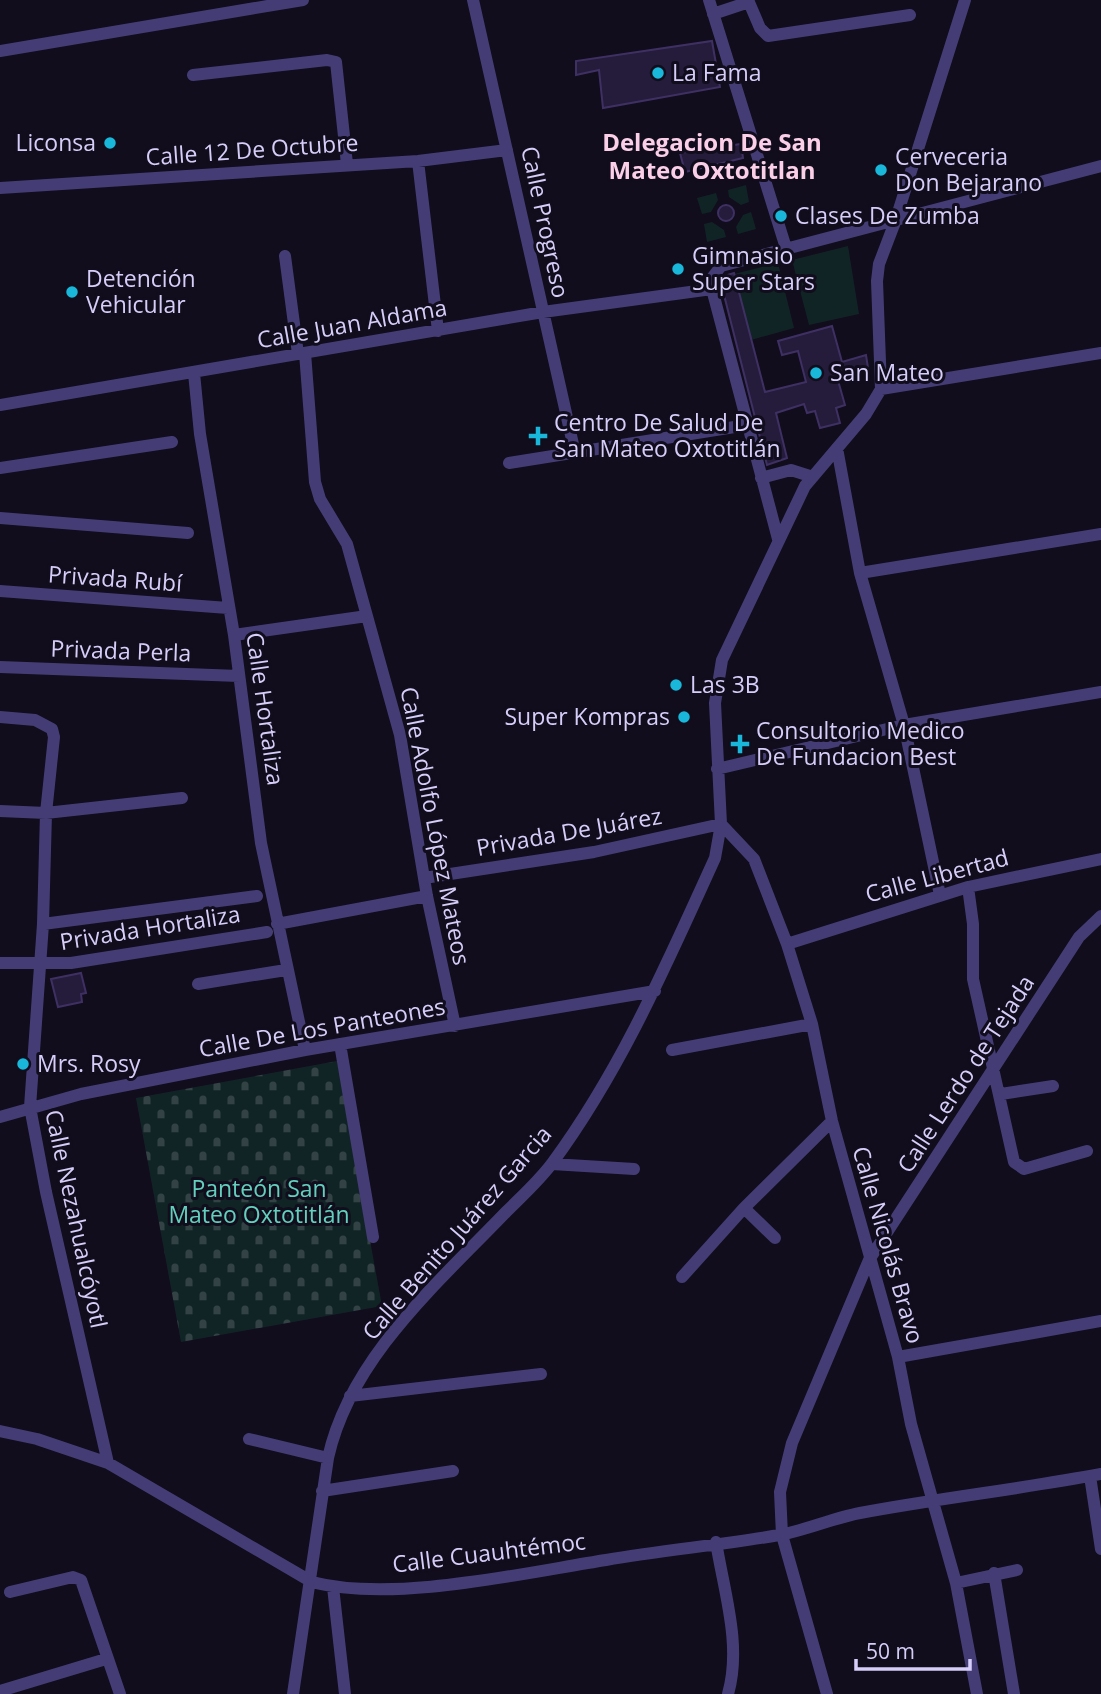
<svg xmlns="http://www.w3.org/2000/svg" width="1101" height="1694" font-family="'Open Sans',sans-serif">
  <defs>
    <pattern id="cemetery-stones" width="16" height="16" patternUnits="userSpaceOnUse" patternTransform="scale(1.75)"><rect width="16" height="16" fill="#112425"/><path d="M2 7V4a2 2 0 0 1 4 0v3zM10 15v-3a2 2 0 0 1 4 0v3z" fill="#334345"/></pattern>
  </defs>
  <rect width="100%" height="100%" fill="#110d1c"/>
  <!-- cemetery -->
  <path fill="url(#cemetery-stones)" d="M 337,1061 L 382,1306 L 181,1342 L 136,1098 Z"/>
  <!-- garden -->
  <path fill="#112425" d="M 746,185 L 749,202 L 741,205 L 729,197 L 728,190 Z
    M 716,193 L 718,200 L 711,212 L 702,214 L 697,198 Z
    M 751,212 L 756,229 L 738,234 L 736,227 L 743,215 Z
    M 712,222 L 724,230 L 726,237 L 707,242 L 704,224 Z
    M 848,246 L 859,314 L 809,325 L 792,260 Z
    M 778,263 L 794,328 L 751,340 L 734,274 Z"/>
  <!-- building -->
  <path fill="#241c3a" stroke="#3f3064" stroke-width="2" d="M 712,41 L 720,87 L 603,108 L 599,70 L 576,75 L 576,61 Z
    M 741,144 L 743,158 L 685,172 L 680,153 Z
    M718 213a8 8 0 1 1 16 0a8 8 0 1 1-16 0Z
    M 734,273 L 765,392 L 806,382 L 798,351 L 782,355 L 778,341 L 832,326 L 842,362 L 866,355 L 868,368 L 837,377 L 845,405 L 836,408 L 840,423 L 820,428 L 815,411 L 807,413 L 804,404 L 776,413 L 787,458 L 767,465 L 721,283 L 724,276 Z
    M 81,973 L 86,993 L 81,994 L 82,1002 L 58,1007 L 51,979 Z"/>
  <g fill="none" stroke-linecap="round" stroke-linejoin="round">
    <!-- street -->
    <path stroke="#443d75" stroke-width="12" d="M 473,0 L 575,453
      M 709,0 L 786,248
      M 748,0 L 760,28 L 768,36 L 910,15
      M 713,14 L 749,2
      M 0,51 L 303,0
      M 193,75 L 327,60 L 336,62 L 347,164
      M 418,161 L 438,331
      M 0,188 L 418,161 L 507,150
      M 285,256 L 298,354
      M 305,353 L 315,482 L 320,499 L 347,544 L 400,735 L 427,896 L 455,1026
      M 194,373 L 200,434 L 234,635 L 261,843 L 305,1050
      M 881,389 L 1101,353
      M 0,405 L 543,312 L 712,289
      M 837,448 L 860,573 L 904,725 L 940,895
      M 509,463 L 747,425
      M 0,468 L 172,442
      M 761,478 L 791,470 L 813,477
      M 0,518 L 188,533
      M 778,539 L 712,289 L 712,278 L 721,266 L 1101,166
      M 860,573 L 1101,534
      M 0,591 L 228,608
      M 234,635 L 367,616
      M 0,667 L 239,676
      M 0,717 L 35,720 L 52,729 L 54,737 L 46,813 L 43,924 L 30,1107 L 46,1192 L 108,1463
      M 717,769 L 904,725 L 1101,692
      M 0,811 L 46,813 L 182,798
      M 424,878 L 594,852 L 721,824 L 754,859 L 787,944 L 812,1024 L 832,1121 L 898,1357 L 911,1424 L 956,1583 L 977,1694
      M 968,887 L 973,924 L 973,979 L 1014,1162 L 1024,1169 L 1087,1151
      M 43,924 L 257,896
      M 277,924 L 427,896
      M 787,944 L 968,887 L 1101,859
      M 0,963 L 71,963 L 267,932
      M 198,984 L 286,970
      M 340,1044 L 373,1237
      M 672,1050 L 812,1024
      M 1001,1094 L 1053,1086
      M 0,1117 L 81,1094 L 305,1050 L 655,991
      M 552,1164 L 634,1169
      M 744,1208 L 775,1238
      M 682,1277 L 744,1208 L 832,1121
      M 898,1357 L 1101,1321
      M 350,1396 L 541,1374
      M 0,1431 L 37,1439 L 108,1463 L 312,1582 C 393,1603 523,1573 606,1560 C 664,1550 722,1545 779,1535 C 804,1531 833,1518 860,1513 C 940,1498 1021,1489 1101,1474
      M 249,1439 L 328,1458
      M 1090,1476 L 1101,1549
      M 322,1491 L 453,1471
      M 716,1542 C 724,1592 742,1645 728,1694
      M 994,1573 L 1014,1694
      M 956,1583 L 1017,1570
      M 333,1587 L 345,1694
      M 10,1592 L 73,1577 L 81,1580 L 120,1694
      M 0,1691 L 106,1659
      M 293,1694 L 328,1458 C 350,1358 438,1283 506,1212 C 522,1196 540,1180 553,1162 C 622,1068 667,963 715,858 L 721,824 L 715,703 L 722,660 L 805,486 L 866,414 L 881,389 L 877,281 L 879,264 L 895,222 L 965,0
      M 827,1694 L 782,1535 L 780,1492 L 792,1443 L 869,1260 L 1079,937 L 1101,916"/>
  </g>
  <!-- markers -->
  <g fill="#19b7da" stroke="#110d1c" stroke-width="2.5">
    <circle cx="658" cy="73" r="7"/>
    <circle cx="110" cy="143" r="7"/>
    <circle cx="881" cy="170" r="7"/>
    <circle cx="781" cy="216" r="7"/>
    <circle cx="678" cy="269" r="7"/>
    <circle cx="72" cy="292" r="7"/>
    <circle cx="816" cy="373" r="7"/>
    <path d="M534.5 425.5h7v7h7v7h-7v7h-7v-7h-7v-7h7z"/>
    <circle cx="676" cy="685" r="7"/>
    <circle cx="684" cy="717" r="7"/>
    <path d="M736.5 733.5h7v7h7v7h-7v7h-7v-7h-7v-7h7z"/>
    <circle cx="23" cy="1064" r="7"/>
  </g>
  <g text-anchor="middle" stroke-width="6" stroke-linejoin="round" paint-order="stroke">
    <!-- poi labels -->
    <g font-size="23" fill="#d6cef9" stroke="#110d1c" text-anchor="start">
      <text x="672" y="81">La Fama</text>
      <text x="96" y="151" text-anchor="end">Liconsa</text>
      <text x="895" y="165">Cerveceria<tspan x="895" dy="26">Don Bejarano</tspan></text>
      <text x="795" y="224">Clases De Zumba</text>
      <text x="692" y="264">Gimnasio<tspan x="692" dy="26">Super Stars</tspan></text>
      <text x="86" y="287">Detención<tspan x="86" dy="26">Vehicular</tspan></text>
      <text x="830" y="381">San Mateo</text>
      <text x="554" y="431">Centro De Salud De<tspan x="554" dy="26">San Mateo Oxtotitlán</tspan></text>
      <text x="690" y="693">Las 3B</text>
      <text x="670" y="725" text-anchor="end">Super Kompras</text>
      <text x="756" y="739">Consultorio Medico<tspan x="756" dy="26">De Fundacion Best</tspan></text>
      <text x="37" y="1072">Mrs. Rosy</text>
    </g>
    <!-- street labels -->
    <g font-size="23" fill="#d6cef9" stroke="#110d1c">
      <text transform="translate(252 150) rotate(-4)" y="8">Calle 12 De Octubre</text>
      <text transform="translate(545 222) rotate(78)" y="8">Calle Progreso</text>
      <text transform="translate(352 324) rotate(-10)" y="8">Calle Juan Aldama</text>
      <text transform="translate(115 579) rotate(4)" y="8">Privada Rubí</text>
      <text transform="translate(121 651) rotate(2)" y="8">Privada Perla</text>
      <text transform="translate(265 709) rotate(82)" y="8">Calle Hortaliza</text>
      <text transform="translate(435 826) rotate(79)" y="8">Calle Adolfo López Mateos</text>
      <text transform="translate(569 832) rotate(-10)" y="8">Privada De Juárez</text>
      <text transform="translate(937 876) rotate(-15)" y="8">Calle Libertad</text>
      <text transform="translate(150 928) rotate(-9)" y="8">Privada Hortaliza</text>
      <text transform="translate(322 1028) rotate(-10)" y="8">Calle De Los Panteones</text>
      <text transform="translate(966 1074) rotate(-57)" y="8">Calle Lerdo de Tejada</text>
      <text transform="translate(76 1219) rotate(78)" y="8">Calle Nezahualcóyotl</text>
      <text transform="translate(457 1233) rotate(-49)" y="8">Calle Benito Juárez Garcia</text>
      <text transform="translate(888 1245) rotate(74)" y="8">Calle Nicolás Bravo</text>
      <text transform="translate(489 1553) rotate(-7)" y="8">Calle Cuauhtémoc</text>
    </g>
    <!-- park labels -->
    <g font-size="23" fill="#63d0be" stroke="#110d1c">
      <text x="259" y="1197">Panteón San<tspan x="259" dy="26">Mateo Oxtotitlán</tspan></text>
    </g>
    <!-- neighbourhood labels -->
    <g font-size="24" font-weight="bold" fill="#facfe7" stroke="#110d1c">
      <text x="712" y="151">Delegacion De San<tspan x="712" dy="28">Mateo Oxtotitlan</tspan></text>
    </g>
  </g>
  <!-- scale -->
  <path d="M856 1659v10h114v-10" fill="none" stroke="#d6cef9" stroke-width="3.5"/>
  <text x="866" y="1659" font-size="21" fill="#d6cef9" stroke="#110d1c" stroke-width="5" paint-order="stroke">50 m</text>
</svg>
